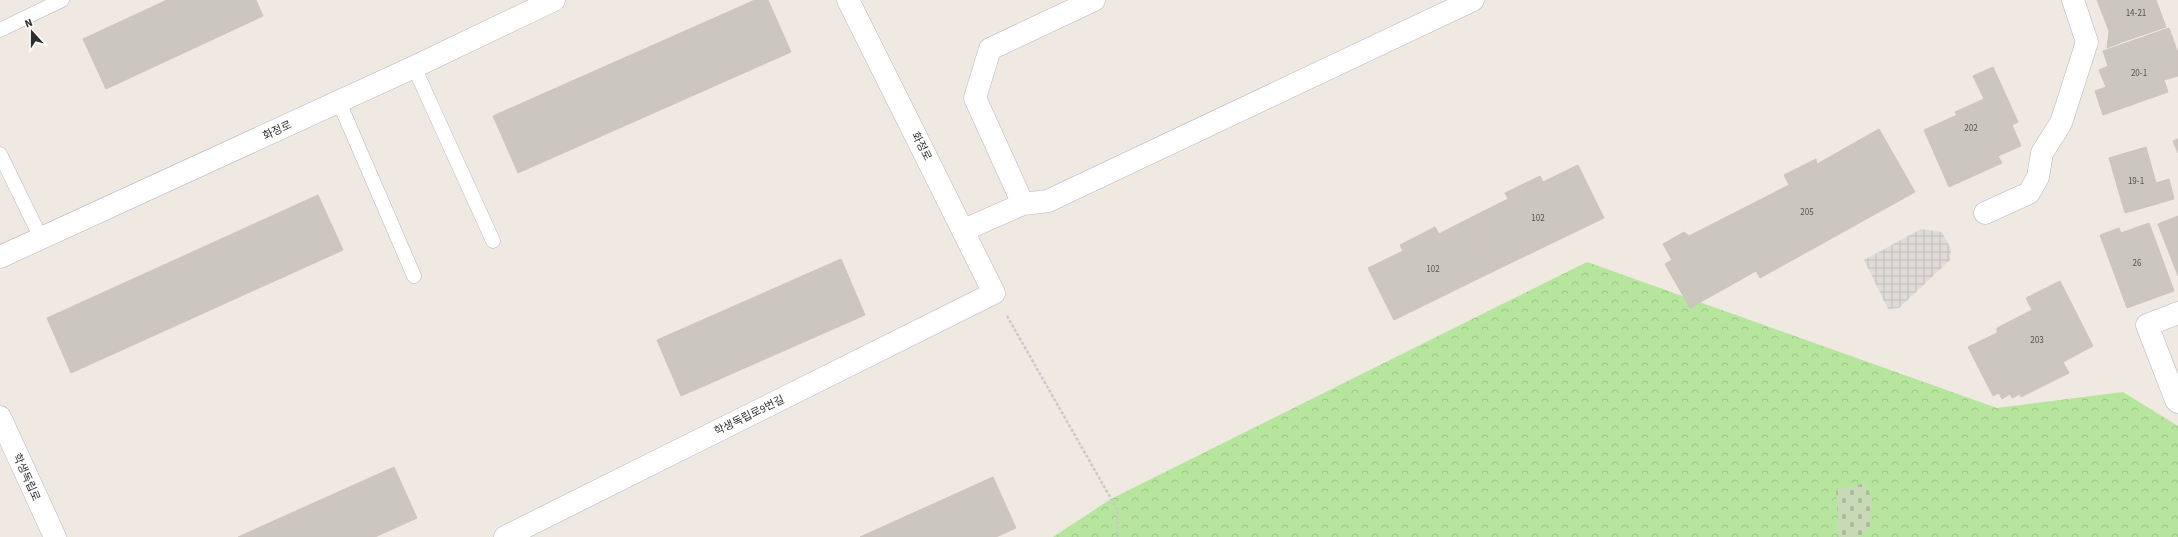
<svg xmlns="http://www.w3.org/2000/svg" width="2178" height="537" font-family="'Source Sans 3','Noto Sans KR',sans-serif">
  <defs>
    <pattern id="forest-crowns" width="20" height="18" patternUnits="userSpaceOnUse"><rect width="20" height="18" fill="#b6e59e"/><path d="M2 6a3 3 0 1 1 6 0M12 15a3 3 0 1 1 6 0" fill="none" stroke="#9dc588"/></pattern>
    <pattern id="cemetery-stones" width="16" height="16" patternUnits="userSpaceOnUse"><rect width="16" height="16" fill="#c8d9b8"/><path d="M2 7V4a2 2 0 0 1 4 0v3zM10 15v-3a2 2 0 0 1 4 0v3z" fill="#acbb9e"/></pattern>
    <pattern id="plaza-grid" width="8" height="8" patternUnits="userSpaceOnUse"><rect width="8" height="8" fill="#dfdcd8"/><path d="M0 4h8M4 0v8" fill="none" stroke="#c0bdba"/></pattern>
  </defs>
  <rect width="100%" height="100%" fill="#efe9e1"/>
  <!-- forest -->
  <path fill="url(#forest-crowns)" d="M 1587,262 L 1997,408 L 2123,392 L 2178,426 L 2178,537 L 1053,537 L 1111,499 Z"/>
  <!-- cemetery -->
  <path fill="url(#cemetery-stones)" d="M 1866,483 L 1872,500 L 1870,527 L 1860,537 L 1839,537 L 1836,490 Z"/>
  <!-- plaza -->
  <path fill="url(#plaza-grid)" d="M 1921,229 L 1942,232 L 1951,249 L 1950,260 L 1899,308 L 1888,309 L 1864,260 Z"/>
  <!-- building -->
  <path fill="#cbc7bf" stroke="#cbc5ba" d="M 167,0 L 256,0 L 263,16 L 106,89 L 83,39 Z
    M 755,0 L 768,0 L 791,52 L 518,173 L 493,116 Z
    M 2097,0 L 2106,0 L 2122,42 L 2107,48 L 2109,31 Z
    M 2106,0 L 2156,0 L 2166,27 L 2122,42 Z
    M 2169,28 L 2178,53 L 2178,76 L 2164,80 L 2168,92 L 2103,115 L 2095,91 L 2106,87 L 2099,70 L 2108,66 L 2103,51 Z
    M 1993,67 L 2018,122 L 2012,125 L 2021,146 L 1998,156 L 2002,163 L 1949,187 L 1924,130 L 1957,115 L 1955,112 L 1984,99 L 1973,76 Z
    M 1879,129 L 1915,192 L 1760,278 L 1756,271 L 1690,308 L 1665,264 L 1672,260 L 1663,244 L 1684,232 L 1689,236 L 1789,185 L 1784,175 L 1816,159 L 1817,164 Z
    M 2178,139 L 2178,153 L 2173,141 Z
    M 2146,147 L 2156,183 L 2169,179 L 2174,199 L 2125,213 L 2109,158 Z
    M 1578,165 L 1604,218 L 1498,269 L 1472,217 L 1508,199 L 1505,193 L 1540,176 L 1543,182 Z
    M 318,195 L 343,250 L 71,373 L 47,318 Z
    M 2178,216 L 2178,276 L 2158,224 Z
    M 1472,217 L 1498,269 L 1394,320 L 1368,268 L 1403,251 L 1400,245 L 1435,227 L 1439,234 Z
    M 2149,223 L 2174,291 L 2127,308 L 2100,235 L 2119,228 L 2121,233 Z
    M 841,259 L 865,315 L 681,396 L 657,340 Z
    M 2060,281 L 2093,346 L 2063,362 L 2069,373 L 2021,397 L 2020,394 L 2012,398 L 2010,394 L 2002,399 L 1999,393 L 1993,396 L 1968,347 L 1997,333 L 1997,328 L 2032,310 L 2026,298 Z
    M 394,467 L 417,518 L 375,537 L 238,537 Z
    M 993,477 L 1016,528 L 996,537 L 860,537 Z"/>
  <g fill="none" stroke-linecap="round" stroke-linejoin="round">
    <defs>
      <path id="lane" d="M 0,30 L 62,0
        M 414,67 L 493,241
        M 339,102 L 414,276
        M 0,154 L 41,238"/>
      <path id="street" d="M 1023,204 L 975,98 L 990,49 L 1094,0
        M 1985,213 L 2029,193 L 2038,177 L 2042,153 L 2061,123 L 2087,42 L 2073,0
        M 964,230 L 1023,204 L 1048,201 L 1473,0
        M 2178,313 L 2147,325 L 2176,400 L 2178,402
        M 0,417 L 55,537
        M 505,537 L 994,293 L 848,0"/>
      <path id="secondary" d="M 0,257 L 414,67 L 554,0"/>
    </defs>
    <!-- lane casing -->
    <use href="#lane" stroke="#b4b7c1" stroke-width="15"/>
    <!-- street casing -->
    <use href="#street" stroke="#b4b7c1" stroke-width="23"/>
    <!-- secondary casing -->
    <use href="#secondary" stroke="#b4b7c1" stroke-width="23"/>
    <!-- path -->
    <path stroke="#c9c9c9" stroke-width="2.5" stroke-dasharray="3 2" stroke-linecap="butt" d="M 1007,316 L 1118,511 L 1117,537"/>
    <!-- lane -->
    <use href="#lane" stroke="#fff" stroke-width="14"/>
    <!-- street -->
    <use href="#street" stroke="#fff" stroke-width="22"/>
    <!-- secondary -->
    <use href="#secondary" stroke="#fff" stroke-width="22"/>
  </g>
  <g text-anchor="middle" stroke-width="3.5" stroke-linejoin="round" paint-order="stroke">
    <!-- number labels -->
    <g font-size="9" fill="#555452">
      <text x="2136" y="16">14-21</text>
      <text x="2139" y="76">20-1</text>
      <text x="1971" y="131">202</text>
      <text x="2136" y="184">19-1</text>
      <text x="1807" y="215">205</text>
      <text x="1538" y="221">102</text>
      <text x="2137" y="266">26</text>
      <text x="1433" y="272">102</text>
      <text x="2037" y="343">203</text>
    </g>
    <!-- street labels -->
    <g font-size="11" fill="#2e2e2e" stroke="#fff">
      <text transform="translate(277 130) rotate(-25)" y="4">화정로</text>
      <text transform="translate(922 146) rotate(63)" y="4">화정로</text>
      <text transform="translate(749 415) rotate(-26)" y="4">학생독립로9번길</text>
      <text transform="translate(27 477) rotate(66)" y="4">학생독립로</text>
    </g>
  </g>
  <!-- north arrow -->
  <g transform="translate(32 32) rotate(339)" stroke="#ffffff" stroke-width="3" paint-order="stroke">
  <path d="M0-3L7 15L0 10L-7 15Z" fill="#2e2e2e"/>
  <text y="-6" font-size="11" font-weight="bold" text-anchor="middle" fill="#2e2e2e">N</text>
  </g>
</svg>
